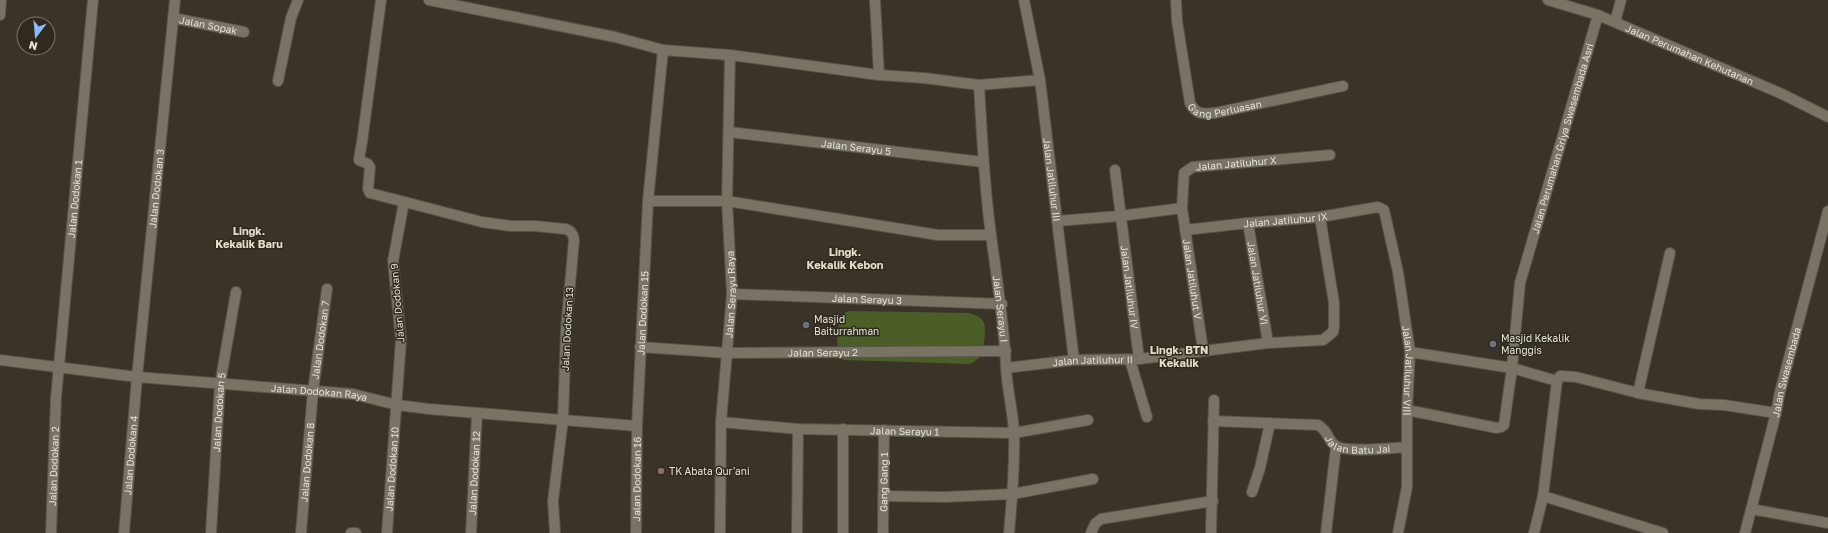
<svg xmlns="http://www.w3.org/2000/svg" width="1828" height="533" font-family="'Golos Text',sans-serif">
  <rect width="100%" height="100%" fill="#393427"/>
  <!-- green -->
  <path fill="#4c5e27" d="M 849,311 L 969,313 C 974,315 980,316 983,321 C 987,327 984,345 982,352 C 980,358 975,362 969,364 L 844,360 L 840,358 C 836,344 836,327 843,314 Z"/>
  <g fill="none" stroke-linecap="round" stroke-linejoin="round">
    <defs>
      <g id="minor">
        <path d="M 381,0 L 362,142 L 359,159 L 359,160 L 368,164 L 370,167 L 368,189 L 370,193 L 482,222 L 511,226 L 535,226 L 565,229 C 571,230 573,234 574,240 L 566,330 L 563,419 L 553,501 L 555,533"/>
        <path d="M 429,0 L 615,37 L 663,50 L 730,55 L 879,75 L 924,78 L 979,85 L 1040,80"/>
        <path d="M 875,0 L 879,75"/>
        <path id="s1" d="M 1024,0 L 1040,80 L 1074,360"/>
        <path id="s2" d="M 1176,0 L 1177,21 L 1190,103 C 1196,115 1203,114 1215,113 L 1343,86"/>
        <path id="s3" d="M 173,18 L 244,32"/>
        <path d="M 1615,22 L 1621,0"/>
        <path d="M 278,81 L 291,18 L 298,0"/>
        <path id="s4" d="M 979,85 C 982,135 984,185 991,235 C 997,280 1004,323 1006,367 C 1007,389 1013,411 1014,433 C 1015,467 1012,500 1009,533"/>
        <path id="s5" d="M 729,132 L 983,162"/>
        <path id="s6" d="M 1115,170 L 1139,359"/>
        <path d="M 648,201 L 727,201 L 938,235 L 991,235"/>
        <path id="s7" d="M 1182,208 L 1203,350"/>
        <path id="s8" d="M 1057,221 L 1120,216 L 1182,208 L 1184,173 L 1193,167 L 1330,155"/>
        <path id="s9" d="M 1248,223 L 1268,343"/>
        <path id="s10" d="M 1185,230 L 1248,223 L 1320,217 L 1378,207 L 1384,210 L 1398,272 L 1410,352 L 1407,410 L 1407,487 L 1398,533"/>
        <path id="s11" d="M 732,294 L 1002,304"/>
        <path id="s12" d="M 640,347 L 727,353 L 1006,351"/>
        <path d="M 1410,352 L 1512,368 L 1557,381"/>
        <path d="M 1130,360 L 1147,417"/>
        <path id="s13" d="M 1006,368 L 1074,360 L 1139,359 L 1268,343 L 1323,340 L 1333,332 L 1334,327 L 1334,303 L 1320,217"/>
        <path d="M 1638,393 L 1670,253"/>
        <path id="s14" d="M 1407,410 L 1497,428 L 1501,427 L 1504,425 L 1512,368 L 1520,283 L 1598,15"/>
        <path id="s15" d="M 1213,421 L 1318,425 C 1330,432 1327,441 1336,446 C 1348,453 1391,448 1407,447"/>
        <path id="s16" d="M 721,422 L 798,429 L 1014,433 L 1088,420"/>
        <path d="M 1252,492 L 1260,468 L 1270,423"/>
        <path d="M 883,496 L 944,497 L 1013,494 L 1093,479"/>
        <path d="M 1543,496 L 1663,533"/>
        <path d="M 1751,509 L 1828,523"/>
        <path id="s17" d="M 51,533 L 56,398 L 93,0"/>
        <path id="s18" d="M 124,533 L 137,377 L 175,0"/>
        <path id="s19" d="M 211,533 L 220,384 L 236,292"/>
        <path id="s20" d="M 301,533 L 313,391 L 327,289"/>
        <path d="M 351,533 L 356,533"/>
        <path id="s21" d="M 387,533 L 401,340 L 393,261 L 404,202"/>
        <path id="s22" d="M 471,533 L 477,414"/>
        <path id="s23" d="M 636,533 L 637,426 L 648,201 L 663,50"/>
        <path id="s24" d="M 720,533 L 721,422 L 732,294 L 727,201 L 730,55"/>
        <path d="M 797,533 L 798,429"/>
        <path d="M 843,533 L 843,429"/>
        <path id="s25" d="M 883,533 L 884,430"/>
        <path d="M 1091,533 L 1095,524 L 1101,519 L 1213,501"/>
        <path d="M 1211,533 L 1214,400"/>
        <path d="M 1326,533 L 1336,447"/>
        <path d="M 1534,533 L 1543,496 L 1557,381 L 1560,376 L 1576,377 L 1638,393 L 1699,404 L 1724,405 L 1776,413"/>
      </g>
      <g id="tertiary">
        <path id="s26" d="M 1548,0 L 1598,15 L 1782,94 L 1828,117"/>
        <path d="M 0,15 L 1,0"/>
        <path id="s27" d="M 0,360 L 137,377 L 353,394 L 397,405 L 429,409 L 637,426"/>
        <path id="s28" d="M 1745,533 L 1776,413 L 1780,392 L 1828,211"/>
      </g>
    </defs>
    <!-- minor casing -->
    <use href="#minor" stroke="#575348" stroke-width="12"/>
    <!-- tertiary casing -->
    <use href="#tertiary" stroke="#575348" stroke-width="12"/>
    <!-- minor -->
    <use href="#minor" stroke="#787364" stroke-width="10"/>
    <!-- tertiary -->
    <use href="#tertiary" stroke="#787364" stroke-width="10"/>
  </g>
  <!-- markers -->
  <g fill="#6b7280" stroke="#2f2a1d" stroke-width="1.5">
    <circle cx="806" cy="325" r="4"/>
    <circle cx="1493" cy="344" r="4"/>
  </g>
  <circle fill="#8d6e63" stroke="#2f2a1d" stroke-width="1.5" cx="661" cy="471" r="4"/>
  <g text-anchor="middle" stroke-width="3" stroke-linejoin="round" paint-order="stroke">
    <!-- street labels -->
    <g font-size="10" fill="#e5e2d9" stroke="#2f2a1d">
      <text dy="4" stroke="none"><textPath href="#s3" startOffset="36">Jalan Sopak</textPath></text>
      <text dy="4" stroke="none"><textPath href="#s26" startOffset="152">Jalan Perumahan Kehutanan</textPath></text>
      <text dy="4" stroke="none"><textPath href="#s2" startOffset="143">Gang Perluasan</textPath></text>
      <text dy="4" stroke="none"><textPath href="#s14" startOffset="393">Jalan Perumahan Griya Swasembada Asri</textPath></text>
      <text dy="4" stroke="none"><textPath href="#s5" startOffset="128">Jalan Serayu 5</textPath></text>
      <text dy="4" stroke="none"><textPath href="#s8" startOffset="215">Jalan Jatiluhur X</textPath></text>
      <text dy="4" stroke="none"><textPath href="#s1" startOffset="182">Jalan Jatiluhur III</textPath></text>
      <text dy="4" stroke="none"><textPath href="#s18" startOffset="346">Jalan Dodokan 3</textPath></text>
      <text dy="4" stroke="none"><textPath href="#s17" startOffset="335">Jalan Dodokan 1</textPath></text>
      <text dy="4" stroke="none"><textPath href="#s10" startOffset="101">Jalan Jatiluhur IX</textPath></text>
      <text dy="4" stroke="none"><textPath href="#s7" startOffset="72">Jalan Jatiluhut V</textPath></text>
      <text dy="4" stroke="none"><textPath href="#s9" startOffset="61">Jalan Jatiluhur VI</textPath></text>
      <text dy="4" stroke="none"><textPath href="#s6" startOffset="118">Jalan Jatiluhur IV</textPath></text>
      <text dy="4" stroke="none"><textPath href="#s24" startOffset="239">Jalan Serayu Raya</textPath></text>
      <text dy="4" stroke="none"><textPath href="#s11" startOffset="135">Jalan Serayu 3</textPath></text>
      <text transform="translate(397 303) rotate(-95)" y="4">Jalan Dodokan 9</text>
      <text dy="4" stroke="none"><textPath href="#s4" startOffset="225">Jalan Serayu I</textPath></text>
      <text dy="4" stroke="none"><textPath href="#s23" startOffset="220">Jalan Dodokan 15</textPath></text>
      <text transform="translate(567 329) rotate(-87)" y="4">Jalan Dodokan 13</text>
      <text dy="4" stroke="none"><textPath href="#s20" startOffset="194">Jalan Dodokan 7</textPath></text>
      <text dy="4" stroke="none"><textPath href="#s12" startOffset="183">Jalan Serayu 2</textPath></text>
      <text dy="4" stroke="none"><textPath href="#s13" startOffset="87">Jalan Jatiluhur II</textPath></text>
      <text dy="4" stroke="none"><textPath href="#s10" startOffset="364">Jalan Jatiluhur VIII</textPath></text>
      <text dy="4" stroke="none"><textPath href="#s28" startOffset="166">Jalan Swasembada</textPath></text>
      <text dy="4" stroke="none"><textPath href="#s27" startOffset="321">Jalan Dodokan Raya</textPath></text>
      <text dy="4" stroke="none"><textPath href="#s19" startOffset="121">Jalan Dodokan 5</textPath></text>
      <text dy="4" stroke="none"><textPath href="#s16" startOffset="184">Jalan Serayu 1</textPath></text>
      <text dy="4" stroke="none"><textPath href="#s15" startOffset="154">Jalan Batu Jai</textPath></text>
      <text dy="4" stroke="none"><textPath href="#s18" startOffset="78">Jalan Dodokan 4</textPath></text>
      <text dy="4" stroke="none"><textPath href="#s20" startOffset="71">Jalan Dodokan 8</textPath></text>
      <text dy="4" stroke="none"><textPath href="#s17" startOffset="67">Jalan Dodokan 2</textPath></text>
      <text dy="4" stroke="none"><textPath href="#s21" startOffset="64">Jalan Dodokan 10</textPath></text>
      <text dy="4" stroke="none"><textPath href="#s22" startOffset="60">Jalan Dodokan 12</textPath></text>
      <text dy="4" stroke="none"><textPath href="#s23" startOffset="54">Jalan Dodokan 16</textPath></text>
      <text dy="4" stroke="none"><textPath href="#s25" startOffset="51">Gang Gang 1</textPath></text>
    </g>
    <!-- poi labels -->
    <g font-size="10" fill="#e5e2d9" stroke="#2f2a1d" text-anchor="start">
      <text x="814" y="323">Masjid<tspan x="814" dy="12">Baiturrahman</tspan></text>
      <text x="1501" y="342">Masjid Kekalik<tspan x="1501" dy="12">Manggis</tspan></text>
      <text x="669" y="475">TK Abata Qur'ani</text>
    </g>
    <!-- neighbourhood labels -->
    <g font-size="11" font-weight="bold" fill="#e2dccb" stroke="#2f2a1d">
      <text x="249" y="235">Lingk.<tspan x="249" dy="13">Kekalik Baru</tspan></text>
      <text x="845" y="256">Lingk.<tspan x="845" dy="13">Kekalik Kebon</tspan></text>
      <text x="1179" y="354">Lingk. BTN<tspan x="1179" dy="13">Kekalik</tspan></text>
    </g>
  </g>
  <!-- north arrow -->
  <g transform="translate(36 36) rotate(196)"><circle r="19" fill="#2f2a1d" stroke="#787468"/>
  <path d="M0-3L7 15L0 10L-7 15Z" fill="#8db9fc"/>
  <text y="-6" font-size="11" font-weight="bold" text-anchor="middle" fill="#e5e2d9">N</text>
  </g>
</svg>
